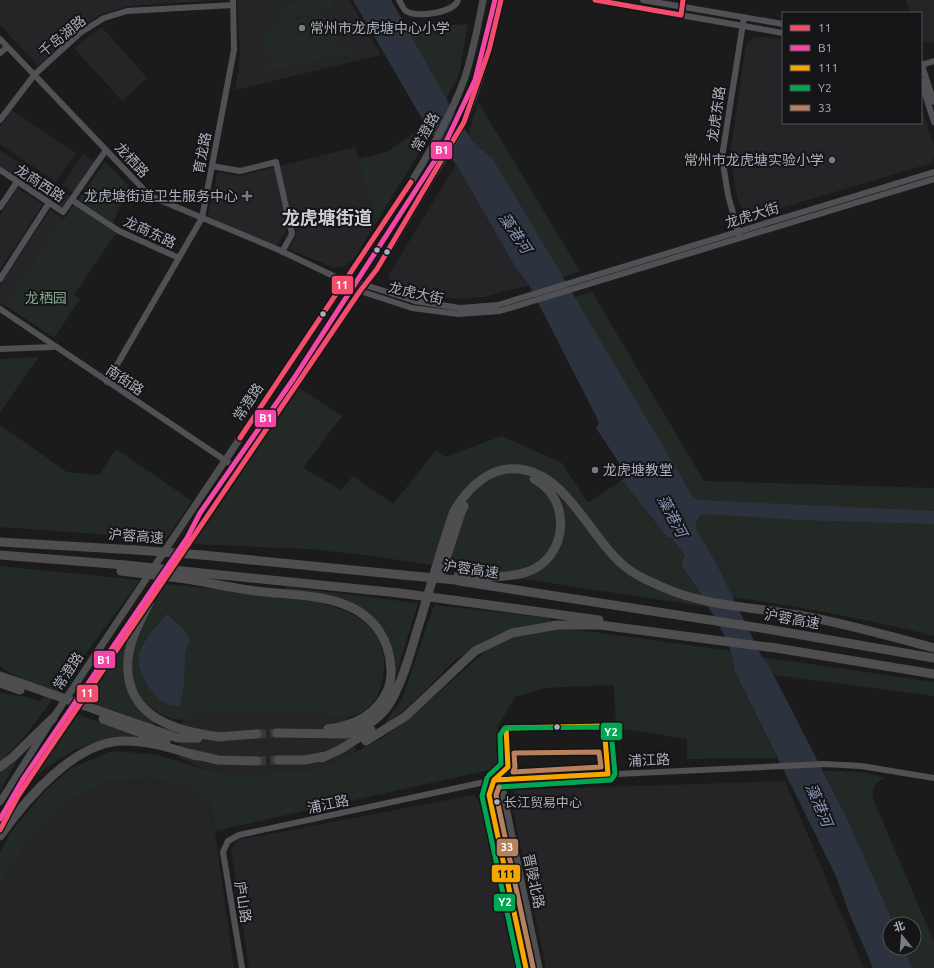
<svg xmlns="http://www.w3.org/2000/svg" width="934" height="968" font-family="Ubuntu,'Noto Sans SC',sans-serif">
  <rect width="100%" height="100%" fill="#1b1b1b"/>
  <!-- built -->
  <path fill="#252527" d="M 0,0 L 222,0 L 129,6 L 102,14 L 78,29 L 38,66 L 0,25 Z
    M 237,0 L 349,0 L 381,55 L 235,90 L 240,57 Z
    M 906,0 L 934,0 L 934,43 L 921,42 L 921,13 L 910,13 Z
    M 102,27 L 147,78 L 122,101 L 74,48 Z
    M 764,37 L 783,40 L 783,123 L 921,123 L 921,106 L 934,146 L 934,157 L 932,163 L 751,217 L 742,210 L 737,196 L 730,155 L 746,44 L 753,38 Z
    M 11,110 L 76,153 L 56,182 L 0,144 L 0,127 Z
    M 355,147 L 376,223 L 354,259 L 343,267 L 335,268 L 288,249 L 296,237 L 280,166 Z
    M 0,150 L 71,197 L 62,209 L 0,168 Z
    M 83,154 L 95,162 L 74,193 L 62,185 Z
    M 456,164 L 516,268 L 529,285 L 484,297 L 460,299 L 428,294 L 402,287 L 387,278 Z
    M 274,167 L 288,228 L 276,246 L 208,216 L 218,172 L 239,176 Z
    M 17,188 L 43,204 L 0,270 L 0,215 Z
    M 50,210 L 64,219 L 5,307 L 0,304 L 0,285 Z
    M 344,610 L 358,618 L 372,631 L 380,646 L 384,661 L 383,677 L 379,693 L 371,705 L 360,713 L 348,717 L 356,751 L 333,764 L 308,770 L 241,774 L 210,771 L 178,757 L 183,720 L 173,719 L 152,708 Z
    M 152,779 L 191,788 L 211,804 L 234,968 L 0,968 L 0,886 L 18,855 L 65,803 L 108,782 Z
    M 785,781 L 864,968 L 546,968 L 512,806 L 514,790 Z
    M 473,795 L 480,801 L 517,968 L 249,968 L 231,849 L 238,840 Z"/>
  <!-- green -->
  <path fill="#232a25" d="M 305,0 L 332,0 L 334,8 L 280,21 L 276,7 Z
    M 316,15 C 329,17 336,23 338,37 L 335,47 L 348,44 L 350,53 L 267,71 L 266,63 L 272,61 C 263,52 261,44 265,32 L 279,24 Z
    M 468,24 L 459,75 L 446,100 L 409,32 L 418,27 Z
    M 478,102 L 580,271 L 562,277 L 493,159 L 474,143 L 469,133 Z
    M 425,125 L 431,133 L 376,223 L 358,159 L 387,152 Z
    M 105,162 L 129,186 L 113,223 L 78,200 Z
    M 74,204 L 116,233 L 74,295 L 80,299 L 54,338 L 5,305 Z
    M 592,292 L 704,481 L 934,488 L 934,636 C 867,619 800,607 732,597 L 716,563 L 675,491 L 685,485 L 574,297 Z
    M 39,357 L 0,412 L 0,359 Z
    M 298,387 L 342,416 L 303,468 L 341,490 L 353,476 L 393,504 L 436,450 L 444,456 L 448,456 L 502,436 L 562,463 L 588,503 L 622,480 L 667,537 L 671,537 L 685,556 L 681,565 L 708,607 L 372,556 L 309,549 L 193,544 Z
    M 0,425 L 67,472 L 99,475 L 116,449 L 192,501 L 166,539 L 0,527 Z
    M 0,566 L 140,580 L 26,735 L 0,762 L 0,693 L 28,697 L 40,701 L 51,689 L 20,679 L 0,666 Z
    M 166,584 C 195,587 225,590 255,594 C 301,599 387,602 384,668 C 383,686 377,704 360,713 C 343,722 320,712 301,711 C 292,710 283,711 274,712 C 250,712 225,712 201,714 C 192,715 185,720 176,719 C 167,719 156,711 149,706 C 108,675 146,616 166,584 Z
    M 286,587 L 418,603 L 395,678 L 383,631 L 337,598 L 286,589 Z
    M 434,605 L 550,618 L 550,621 C 514,627 480,639 452,663 C 438,676 427,690 413,702 C 405,710 395,716 387,723 L 385,723 L 402,699 Z
    M 559,629 L 595,632 L 731,651 L 736,663 L 734,670 L 777,758 L 687,759 L 687,739 L 616,728 L 614,685 L 545,688 L 515,697 L 498,726 L 503,767 L 215,831 L 211,804 L 191,788 L 152,779 L 108,782 L 65,803 L 18,855 L 0,886 L 0,852 L 10,833 L 45,791 L 70,769 L 109,752 L 118,751 L 157,755 L 210,771 L 241,774 L 308,770 L 333,764 L 384,737 L 412,716 L 487,650 L 514,637 Z
    M 126,640 L 128,641 C 116,680 126,696 155,722 L 153,726 L 84,702 Z
    M 762,657 L 934,682 L 934,696 L 774,675 Z
    M 77,714 L 137,736 L 136,739 C 97,736 68,750 39,774 L 37,773 Z
    M 17,760 L 0,791 L 0,772 Z
    M 824,771 L 861,772 L 886,778 C 875,782 872,786 873,798 L 934,942 L 934,968 L 912,968 L 904,948 L 914,948 L 914,924 L 894,924 L 845,814 Z"/>
  <!-- water -->
  <path fill="#2d333e" d="M 353,0 L 391,0 L 452,109 L 474,143 L 493,159 L 693,497 L 698,500 L 934,511 L 934,524 L 799,520 L 705,514 L 699,516 L 695,526 L 716,563 L 762,657 L 769,666 L 845,814 L 894,924 L 890,924 L 890,948 L 904,948 L 912,968 L 873,968 L 850,915 L 835,874 L 734,670 C 739,650 694,583 681,565 L 685,556 L 671,537 L 667,537 L 622,480 L 628,476 L 596,428 L 599,423 L 596,416 L 529,285 L 516,268 L 456,164 L 428,129 Z
    M 167,614 L 185,631 L 190,640 L 185,652 L 184,685 L 180,705 C 160,711 138,676 139,659 C 140,642 157,626 167,614 Z"/>
  <g fill="none" stroke-linecap="round" stroke-linejoin="round">
    <!-- highway-tunnel -->
    <path stroke="#38383b" stroke-width="9" stroke-dasharray="9 4.5" stroke-linecap="butt" d="M 257,734 L 277,733
      M 257,761 L 278,760"/>
    <!-- minor -->
    <path stroke="#515155" stroke-width="6" d="M 399,0 C 401,3 403,9 406,11 C 416,18 454,13 458,0
      M 595,0 L 783,33
      M 643,0 L 783,24
      M 0,39 L 150,196 L 279,250 L 344,281 L 353,281 L 415,301 L 460,308 L 498,305 L 934,172
      M 0,53 L 7,47
      M 921,63 L 934,102
      M 921,65 L 934,61
      M 921,81 L 934,122
      M 0,120 L 35,74 L 80,33 L 104,18 L 127,11 L 233,5
      M 212,166 L 240,171 L 276,162 L 292,234 L 282,252
      M 0,170 L 63,212 L 106,150
      M 72,200 L 119,231 L 179,258
      M 0,207 L 17,182
      M 739,235 L 728,195 L 722,157 L 744,17
      M 0,279 L 49,203
      M 344,281 L 348,287 L 412,308 L 458,314 L 500,311 L 934,179
      M 0,309 L 238,469
      M 0,349 L 53,347
      M 107,382 L 202,218 L 234,50 L 233,0
      M 242,968 L 223,852 L 228,841 L 239,835 L 494,780 L 824,764 L 861,766 L 934,778"/>
    <!-- major -->
    <path stroke="#4e4e51" stroke-width="7" d="M 148,604 L 360,291 C 386,259 405,222 427,186 C 439,165 456,142 465,120 C 481,81 491,41 501,0
      M 494,780 L 503,792 L 539,968
      M 494,780 L 489,795 L 526,968
      M 0,802 L 53,718 L 412,181 C 432,148 452,114 465,77 C 473,52 478,26 483,0
      M 0,830 L 18,796 L 137,619"/>
    <!-- highway -->
    <path stroke="#4e4e51" stroke-width="9" d="M 0,542 L 136,550
      M 0,555 L 125,565
      M 202,555 L 403,575
      M 442,571 L 461,512 L 464,506
      M 192,572 L 399,593
      M 458,576 C 479,577 515,579 534,569 C 569,551 570,497 534,479
      M 187,579 C 210,583 233,588 256,591 C 304,597 368,592 387,647 C 391,659 393,677 388,689 C 377,715 355,725 328,729
      M 459,581 L 767,629 L 934,658
      M 452,600 L 599,620
      M 150,601 C 141,619 130,639 128,659 C 123,717 176,732 222,737
      M 770,647 L 934,674
      M 0,676 L 43,691
      M 0,683 L 20,690
      M 108,714 L 178,738 L 198,738
      M 103,719 L 166,742
      M 277,733 L 347,734 C 363,730 374,722 385,710 C 399,693 410,655 416,634 C 429,593 440,551 454,511 C 469,486 493,463 525,470 C 570,479 592,542 628,569 C 637,576 649,581 660,586 C 703,606 752,607 799,615 C 844,623 889,636 934,648
      M 217,737 L 257,734
      M 366,741 L 406,716 L 475,651 L 512,633 L 557,625 L 600,625 L 776,648
      M 192,754 L 218,760 L 257,761
      M 322,758 L 341,749 L 371,730
      M 278,760 L 305,760 L 326,756
      M 0,767 L 13,757 L 53,718
      M 0,836 C 26,799 76,740 125,741 C 150,741 174,749 197,756"/>
    <!-- highway-bridge -->
    <path stroke="#4e4e51" stroke-width="9" d="M 136,550 L 202,555
      M 125,565 L 192,572
      M 121,571 L 187,579
      M 403,575 L 456,580
      M 399,593 L 452,600
      M 43,691 L 108,714"/>
    <defs>
      <path id="bus-1" d="M 595,0 L 681,15 L 683,0
        M 240,438 L 411,182
        M 0,830 L 18,796 L 40,763 L 360,291 L 377,269 L 464,122 L 489,50 L 501,0"/>
      <path id="bus-2" d="M 0,819 L 23,779 L 187,538 L 200,513 L 294,378 L 443,148 L 475,80 L 495,0"/>
      <path id="bus-3" d="M 604,726 L 608,774 L 494,780 L 508,767 L 506,728 Z
        M 494,780 L 489,795 L 526,968"/>
      <path id="bus-4" d="M 489,775 L 501,764 L 500,735 L 505,728 L 605,727 L 611,731 L 615,774 L 611,780 L 499,787
        M 487,778 L 482,796 L 519,968"/>
      <path id="bus-5" d="M 599,752 L 601,767 L 513,772 L 515,767 L 514,753 Z
        M 499,787 L 496,795 L 533,967"/>
    </defs>
    <!-- bus-1 casing -->
    <use href="#bus-1" stroke="#151517" stroke-width="8"/>
    <!-- bus-2 casing -->
    <use href="#bus-2" stroke="#151517" stroke-width="8"/>
    <!-- bus-3 casing -->
    <use href="#bus-3" stroke="#151517" stroke-width="8"/>
    <!-- bus-4 casing -->
    <use href="#bus-4" stroke="#151517" stroke-width="8"/>
    <!-- bus-5 casing -->
    <use href="#bus-5" stroke="#151517" stroke-width="8"/>
    <!-- bus-1 -->
    <use href="#bus-1" stroke="#f44d6c" stroke-width="5"/>
    <!-- bus-2 -->
    <use href="#bus-2" stroke="#f346a5" stroke-width="5"/>
    <!-- bus-3 -->
    <use href="#bus-3" stroke="#f7a600" stroke-width="5"/>
    <!-- bus-4 -->
    <use href="#bus-4" stroke="#00a651" stroke-width="5"/>
    <!-- bus-5 -->
    <use href="#bus-5" stroke="#b6815c" stroke-width="5"/>
  </g>
  <!-- markers -->
  <g fill="#797b84" stroke="#151517" stroke-width="1.5">
    <circle cx="302" cy="28" r="4"/>
    <circle cx="832" cy="160" r="4"/>
    <path d="M245 190h4v4h4v4h-4v4h-4v-4h-4v-4h4z"/>
    <circle cx="595" cy="470" r="4"/>
  </g>
  <g fill="#acaebc" stroke="#151517" stroke-width="1.5">
    <circle cx="377" cy="250" r="3.5"/>
    <circle cx="387" cy="252" r="3.5"/>
    <circle cx="323" cy="314" r="3.5"/>
    <circle cx="557" cy="727" r="3.5"/>
    <circle cx="497" cy="802" r="3.5"/>
  </g>
  <g text-anchor="middle" stroke-width="4" stroke-linejoin="round" paint-order="stroke">
    <!-- bus labels -->
    <g font-size="13" fill="#acaebc" stroke="#151517" text-anchor="start">
      <text x="504" y="807">长江贸易中心</text>
    </g>
    <!-- poi labels -->
    <g font-size="14" fill="#acaebc" stroke="#151517" text-anchor="start">
      <text x="310" y="33">常州市龙虎塘中心小学</text>
      <text x="824" y="165" text-anchor="end">常州市龙虎塘实验小学</text>
      <text x="238" y="201" text-anchor="end">龙虎塘街道卫生服务中心</text>
      <text x="603" y="475">龙虎塘教堂</text>
    </g>
    <!-- street labels -->
    <g font-size="14" fill="#acaebc" stroke="#151517">
      <text transform="translate(62 36) rotate(-39)" y="5">千岛湖路</text>
      <text transform="translate(716 114) rotate(-82)" y="5">龙虎东路</text>
      <text transform="translate(425 132) rotate(-61)" y="5">常澄路</text>
      <text transform="translate(202 153) rotate(-79)" y="5">育龙路</text>
      <text transform="translate(132 160) rotate(47)" y="5">龙栖路</text>
      <text transform="translate(40 183) rotate(33)" y="5">龙商西路</text>
      <text transform="translate(752 215) rotate(-17)" y="5">龙虎大街</text>
      <text transform="translate(150 232) rotate(25)" y="5">龙商东路</text>
      <text transform="translate(416 293) rotate(13)" y="5">龙虎大街</text>
      <text transform="translate(125 380) rotate(34)" y="5">南街路</text>
      <text transform="translate(248 402) rotate(-56)" y="5">常澄路</text>
      <text transform="translate(136 536) rotate(4)" y="5">沪蓉高速</text>
      <text transform="translate(471 569) rotate(8)" y="5">沪蓉高速</text>
      <text transform="translate(792 619) rotate(10)" y="5">沪蓉高速</text>
      <text transform="translate(68 671) rotate(-56)" y="5">常澄路</text>
      <text transform="translate(649 760) rotate(-3)" y="5">浦江路</text>
      <text transform="translate(328 804) rotate(-12)" y="5">浦江路</text>
      <text transform="translate(534 881) rotate(78)" y="5">晋陵北路</text>
      <text transform="translate(243 902) rotate(81)" y="5">庐山路</text>
    </g>
    <!-- park labels -->
    <g font-size="14" fill="#84a68e" stroke="#151517">
      <text x="46" y="303">龙栖园</text>
    </g>
    <!-- water labels -->
    <g font-size="15" font-style="italic" fill="#8493b6" stroke="#151517">
      <text transform="translate(515 233) rotate(56)" y="5">藻港河</text>
      <text transform="translate(672 516) rotate(62)" y="5">藻港河</text>
      <text transform="translate(819 805) rotate(67)" y="5">藻港河</text>
    </g>
    <!-- district labels -->
    <g font-size="18" font-weight="bold" fill="#cdced8" stroke="#151517">
      <text x="327" y="224">龙虎塘街道</text>
    </g>
  </g>
  <g stroke="#151517" stroke-width="1.5">
    <rect x="430" y="141" width="23" height="19" rx="4" fill="#f346a5"/>
    <rect x="331" y="275" width="23" height="20" rx="4" fill="#f44d6c"/>
    <rect x="254" y="409" width="23" height="19" rx="4" fill="#f346a5"/>
    <rect x="93" y="650" width="23" height="19" rx="4" fill="#f346a5"/>
    <rect x="76" y="684" width="23" height="19" rx="4" fill="#f44d6c"/>
    <rect x="600" y="722" width="23" height="19" rx="4" fill="#00a651"/>
    <rect x="496" y="838" width="23" height="19" rx="4" fill="#b6815c"/>
    <rect x="491" y="864" width="30" height="19" rx="4" fill="#f7a600"/>
    <rect x="493" y="893" width="23" height="19" rx="4" fill="#00a651"/>
  </g>
  <g font-size="11" text-anchor="middle" font-weight="bold" fill="#fff">
    <text x="442" y="154">B1</text>
    <text x="342" y="289">11</text>
    <text x="266" y="422">B1</text>
    <text x="104" y="664">B1</text>
    <text x="87" y="697">11</text>
    <text x="611" y="736">Y2</text>
    <text x="507" y="851">33</text>
    <text x="505" y="906">Y2</text>
  </g>
  <g font-size="11" text-anchor="middle" font-weight="bold" fill="#111">
    <text x="506" y="878">111</text>
  </g>
  <!-- legend -->
  <rect x="782" y="12" width="140" height="112" fill="#151517" stroke="#515259"/>
  <rect x="790" y="25" width="20" height="6" fill="#f44d6c" stroke="#515259"/>
  <text x="818" y="32" font-size="12" fill="#acaebc">11</text>
  <rect x="790" y="45" width="20" height="6" fill="#f346a5" stroke="#515259"/>
  <text x="818" y="52" font-size="12" fill="#acaebc">B1</text>
  <rect x="790" y="65" width="20" height="6" fill="#f7a600" stroke="#515259"/>
  <text x="818" y="72" font-size="12" fill="#acaebc">111</text>
  <rect x="790" y="85" width="20" height="6" fill="#00a651" stroke="#515259"/>
  <text x="818" y="92" font-size="12" fill="#acaebc">Y2</text>
  <rect x="790" y="105" width="20" height="6" fill="#b6815c" stroke="#515259"/>
  <text x="818" y="112" font-size="12" fill="#acaebc">33</text>
  <!-- north arrow -->
  <g transform="translate(902 936) rotate(343)"><circle r="19" fill="#151517" stroke="#515259"/>
  <path d="M0-3L7 15L0 10L-7 15Z" fill="#797b84"/>
  <text y="-6" font-size="11" font-weight="bold" text-anchor="middle" fill="#acaebc">北</text>
  </g>
</svg>
